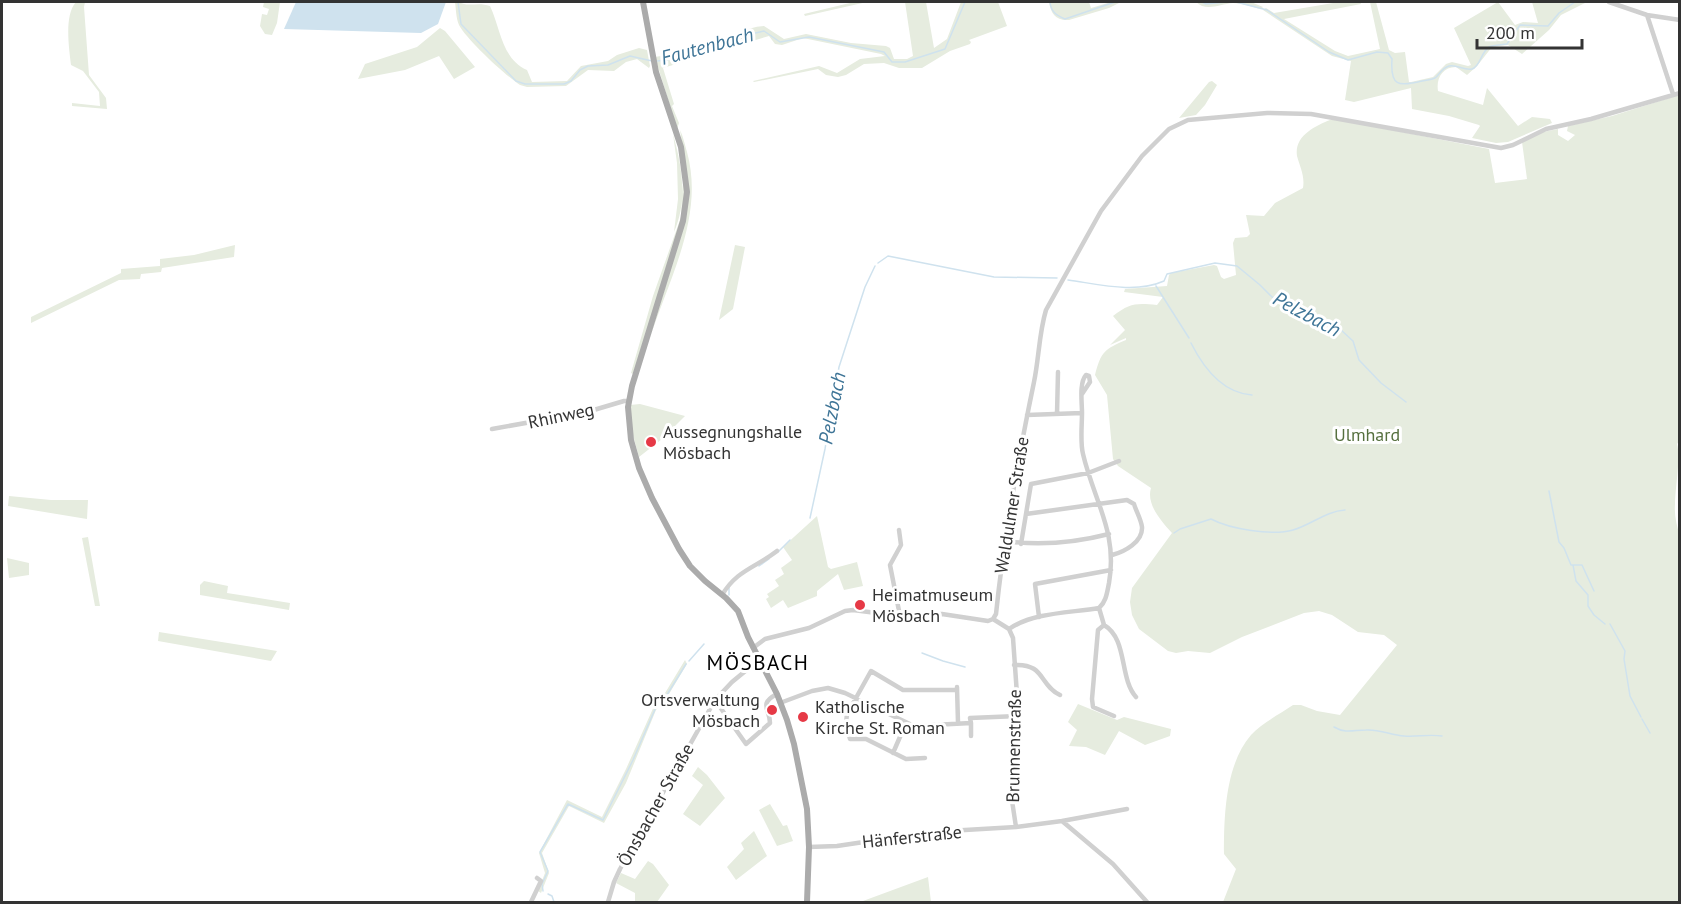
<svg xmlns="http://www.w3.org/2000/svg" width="1681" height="904" font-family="'PT Sans',sans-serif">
  <rect width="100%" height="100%" fill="#fff"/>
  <!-- green -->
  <path fill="#e6ecdf" d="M 76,2 L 85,2 L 84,7 L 89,75 L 106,98 L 107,109 L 72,106 L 72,103 L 100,106 L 99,92 L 83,71 L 71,65 C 69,48 64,15 76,2 Z
    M 264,2 L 280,2 L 277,23 L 272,35 L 265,34 L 260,26 L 262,14 L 267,15 L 269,9 L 263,7 Z
    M 455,2 C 458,2 461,3 464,4 C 472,6 479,2 490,6 C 501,29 501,58 527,70 L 532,82 L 567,81 L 581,66 L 608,61 L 617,55 L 639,48 L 647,50 L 650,66 L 649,68 L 637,59 L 626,62 L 614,71 L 588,70 L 566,86 L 527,87 L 520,85 C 505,75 467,40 459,25 C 456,18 456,9 455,2 Z
    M 854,2 L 867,2 L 805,16 L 804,14 Z
    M 905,2 L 926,2 L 934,48 L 947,39 L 961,2 L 998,2 L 1007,26 L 969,40 L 971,42 L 970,44 L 950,51 L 922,68 L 899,68 L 884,63 L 864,64 L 846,75 L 838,77 L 826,75 L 818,69 L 754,82 L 753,81 L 819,66 L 837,73 L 860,59 L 885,56 L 881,54 L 803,38 L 782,45 L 775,44 L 769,36 L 663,68 L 674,104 L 672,106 L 679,123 L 677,129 L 655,57 C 674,54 693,50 711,44 C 728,39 745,27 764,26 L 784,39 L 806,34 L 851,43 L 886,46 L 890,48 L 894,59 L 907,59 L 913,56 Z
    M 1049,2 L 1089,2 L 1091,8 L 1111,2 L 1121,2 L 1109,8 L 1069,20 C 1056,21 1051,14 1049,2 Z
    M 1196,2 L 1251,2 L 1263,7 L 1261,9 C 1252,7 1242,3 1233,3 C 1220,4 1206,12 1196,2 Z
    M 1339,2 L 1360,2 L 1361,4 L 1284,19 L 1335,51 L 1348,56 L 1380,49 L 1370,2 L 1376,2 L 1389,50 L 1395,53 L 1405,52 L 1409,82 L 1411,82 L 1433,77 L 1446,64 L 1452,62 L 1468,66 L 1471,65 L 1454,28 L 1498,2 L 1515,25 L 1523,22 L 1538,23 L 1532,2 L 1587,2 L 1561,15 L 1549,30 L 1522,54 L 1508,45 L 1492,47 L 1477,66 L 1467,75 L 1456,67 C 1442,67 1436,79 1438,91 L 1483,105 L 1487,88 L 1518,126 L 1532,117 L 1550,119 L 1552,123 L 1508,142 L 1496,143 L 1472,138 L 1480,126 L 1479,125 L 1449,116 L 1412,109 L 1411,88 L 1354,102 L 1345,100 L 1351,61 L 1332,56 L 1263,10 L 1266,8 L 1274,13 Z
    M 440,28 L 445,31 L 475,67 L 454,79 L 439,56 L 405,70 L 358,79 L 365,64 L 417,47 Z
    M 1212,81 L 1217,85 L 1205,105 L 1196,115 L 1179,118 L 1209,82 Z
    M 1679,95 L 1680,440 L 1677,444 C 1681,458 1675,488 1675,504 C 1674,516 1677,526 1680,537 L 1679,902 L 1223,902 L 1236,869 L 1224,854 C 1224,817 1225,765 1251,735 C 1262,723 1280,714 1293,705 L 1301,705 L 1317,711 L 1340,715 L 1397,645 L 1384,635 L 1358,632 L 1332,615 L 1319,611 L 1304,613 L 1242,637 L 1210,653 L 1188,651 L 1176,653 L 1168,651 L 1139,629 L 1132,615 L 1130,602 L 1132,588 L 1172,533 C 1161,521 1146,504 1151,488 L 1118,466 L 1113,459 L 1107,395 L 1095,375 C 1101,351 1105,349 1126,340 L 1126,338 L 1110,345 L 1125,330 L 1113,316 C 1130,303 1136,303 1157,305 L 1163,297 L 1124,292 L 1125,289 L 1167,286 L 1169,275 L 1171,273 L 1214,265 L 1217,266 L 1221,277 L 1224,279 L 1236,275 L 1233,243 L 1235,238 L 1247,237 L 1250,234 L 1246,215 L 1264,216 L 1275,203 L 1303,188 C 1305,176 1300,167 1297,156 C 1294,136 1315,126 1330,120 L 1335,119 L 1489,149 L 1495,183 L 1527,179 L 1522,142 L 1543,132 L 1558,129 L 1558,135 L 1568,141 L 1575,135 L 1567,131 L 1568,126 L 1612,116 Z
    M 680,130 C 683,136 685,145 687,152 C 705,217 668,280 649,341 L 681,235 L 688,181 Z
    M 673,134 C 682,166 688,201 674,232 L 678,199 L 677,163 Z
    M 681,155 L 685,190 L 683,212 L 675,244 L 633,374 L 631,373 L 653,296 L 681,217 L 683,181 Z
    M 235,245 L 234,257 L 162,268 L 161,272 L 141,274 L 140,279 L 119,280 L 31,323 L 31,317 L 121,273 L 121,269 L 160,266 L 160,259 L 194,255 Z
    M 735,245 L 745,247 L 733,309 L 719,320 Z
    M 640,404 L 685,416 L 662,439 L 639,457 L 632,432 L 630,405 Z
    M 9,496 L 51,500 L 88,500 L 87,519 L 8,506 Z
    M 817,516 L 828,567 L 831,569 L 857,562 L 863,586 L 844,590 L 838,574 L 817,591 L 817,596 L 788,608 L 783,600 L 771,608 L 766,599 L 769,597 L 767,594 L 779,586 L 775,580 L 784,574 L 781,568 L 792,560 L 783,547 Z
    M 88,537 L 100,606 L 95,606 L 82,538 Z
    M 7,558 L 29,563 L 29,575 L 9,578 Z
    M 204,581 L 228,586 L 227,593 L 290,603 L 289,610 L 200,595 L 200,585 Z
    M 159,632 L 277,651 L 271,661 L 158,641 Z
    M 685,660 L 687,664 L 666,699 L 656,710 L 626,783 L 604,823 L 569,806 L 542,853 L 549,873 L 541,893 L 538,891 L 545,873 L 539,853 L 567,800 L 602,817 L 626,769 L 655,704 L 662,698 Z
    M 1078,704 L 1117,720 L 1124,717 L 1171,729 L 1170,736 L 1145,745 L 1119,731 L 1105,755 L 1086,747 L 1069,746 L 1077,730 L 1068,722 Z
    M 698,767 L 707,775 L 725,798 L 700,826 L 683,814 L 703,785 L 692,776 Z
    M 770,804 L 783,826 L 787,825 L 793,841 L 777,846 L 759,810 Z
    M 754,831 L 767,856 L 736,880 L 727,867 L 744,849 L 741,843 Z
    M 648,861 L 653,864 L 669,885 L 657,902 L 638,902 L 635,901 L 635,893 L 616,883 L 621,873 L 635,879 Z
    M 928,877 L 931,902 L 856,902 L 863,901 Z"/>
  <!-- water -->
  <path fill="#cfe2ee" d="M 296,2 L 446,2 L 438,24 L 421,33 L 284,29 Z"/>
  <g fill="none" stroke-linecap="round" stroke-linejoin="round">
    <!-- stream -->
    <path stroke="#cfe2ee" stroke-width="1.5" d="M 458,2 L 461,24 L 516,81 L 525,84 L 564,84 L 571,81 L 580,70 L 588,66 L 608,65 L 630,56 L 652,61
      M 1050,2 C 1051,12 1056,15 1065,19 L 1115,2
      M 1202,2 L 1206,4 L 1226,2
      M 1236,2 L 1267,10 L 1329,52 L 1348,60 L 1377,52 L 1388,53 L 1392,59 C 1390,86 1398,87 1422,81 C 1426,80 1431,80 1435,78 C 1440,74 1442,68 1449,66 C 1457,64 1464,71 1472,69 C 1480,67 1481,52 1489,47 C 1494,45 1501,45 1507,44 L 1520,25 L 1548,26 L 1559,13 L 1575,2
      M 657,61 C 694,58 727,39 764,31 L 780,42 L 809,37 L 884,52 L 892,62 L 905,62 L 945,49 L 965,2
      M 878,263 L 888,256 L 994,277 L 1057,278
      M 1068,280 C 1098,284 1135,294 1164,281 L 1167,274 L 1215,263 L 1237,266 L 1260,285 L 1272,297 L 1295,305 L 1341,330 L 1353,341 L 1359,360 L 1381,383 L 1406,402
      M 1156,286 L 1189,338
      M 1191,343 C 1203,367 1222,393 1252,395
      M 1549,491 L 1559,542 L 1564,548 L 1571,565 L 1582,565 L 1594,591
      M 810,518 L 825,449 L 839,367 L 865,287 L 875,266
      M 1174,533 L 1180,529 L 1211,519 C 1230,529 1272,536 1293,530 C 1311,525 1326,511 1345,510
      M 778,552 L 790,540
      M 1573,565 L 1576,581 L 1588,595 L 1588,606 L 1594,615 L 1605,624
      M 759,566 L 769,559
      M 729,595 L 729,588
      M 1610,624 L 1625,651 L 1624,659 L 1630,696 L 1641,717
      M 922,653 L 943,661 L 965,667
      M 689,661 L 704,644
      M 1642,719 L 1650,733
      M 1334,727 C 1346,734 1354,730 1366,730 C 1379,729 1391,735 1404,736 C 1417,737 1429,734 1442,736
      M 543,891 L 542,884 L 548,871 L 540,852 L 568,804 L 603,820 L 633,760 L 656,707 L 665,698 L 686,664
      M 548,894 L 552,896 L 554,902"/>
    <!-- minor -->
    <path stroke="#d0d0d0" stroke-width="4.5" d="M 1609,2 L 1647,15 L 1680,20
      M 1647,15 L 1673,94
      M 1082,413 C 1082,402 1079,383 1086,375 L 1089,376 L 1090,382 L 1082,394
      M 1057,414 L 1058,372
      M 492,429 L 587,412 L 624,401 L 628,401
      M 1026,514 L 1127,500 L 1134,504 C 1136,511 1141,519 1142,527 C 1143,542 1124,552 1112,555
      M 899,530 L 901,545 L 890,565 L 900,616
      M 1004,541 C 1040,546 1074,543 1109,534
      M 1021,544 L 1031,484 L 1088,473 L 1119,461
      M 722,595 C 737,570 755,568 777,551
      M 1099,608 L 1104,625 C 1128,639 1119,678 1136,697
      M 1039,617 L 1035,584 L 1111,570
      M 993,619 L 996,614 C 1004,536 1018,459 1034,382 C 1039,358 1039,333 1046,310 L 1101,211 L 1142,156 L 1169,129 L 1188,120 L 1267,113 L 1311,114 L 1501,148 L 1513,145 L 1546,129 L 1591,119 L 1680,93
      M 993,619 L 1009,629 L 1013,638 L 1018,709 L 1012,756 L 1011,794 L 1016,827
      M 1104,625 L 1098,630 L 1092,699 L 1093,707 L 1114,716
      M 1009,629 C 1034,612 1070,613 1099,608 C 1106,602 1107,593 1109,583 C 1118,532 1094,501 1083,454 C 1080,442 1082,426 1082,413 L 1027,415
      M 753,648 L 765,639 L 809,628 L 845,611 L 853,610 L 900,616 L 942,614 L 988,621 L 993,619
      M 1014,665 C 1045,663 1039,685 1060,695
      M 957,687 L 958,723
      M 715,700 L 746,744 L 770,723 C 770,709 758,704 777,694
      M 780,703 L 812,691 L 828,688 L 845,693 L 914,726 L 971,723 L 970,718 L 1018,716
      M 971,723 L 971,736
      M 893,753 L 906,723
      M 925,758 L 906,759 L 866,739 L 850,739 L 846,723 L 847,714 L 871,671 L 903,690 L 956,690
      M 1062,821 L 1127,809
      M 809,847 L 837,846 L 931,832 L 1016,827 L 1062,821 L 1113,864 L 1147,902
      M 531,902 L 541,881 L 537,878
      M 608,902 L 614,882 L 620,869 L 715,700 L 732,682 L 760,659"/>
    <!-- major -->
    <path stroke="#ababab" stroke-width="6" d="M 643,2 L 656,72 L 681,147 L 687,192 L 683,221 L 632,386 L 628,407 L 631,440 L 639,468 L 652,498 L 679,549 L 690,566 L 705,581 L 726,598 L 738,611 L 748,637 L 777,694 L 787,720 L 794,744 L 807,809 L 809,847 L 807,902"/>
  </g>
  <!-- markers -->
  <g fill="#e63946" stroke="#fff" stroke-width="2">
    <circle cx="651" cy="442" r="6"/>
    <circle cx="860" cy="605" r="6"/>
    <circle cx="772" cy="710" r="6"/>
    <circle cx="803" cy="717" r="6"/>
  </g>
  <g text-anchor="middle" stroke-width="6" stroke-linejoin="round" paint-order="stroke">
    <!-- street labels -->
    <g font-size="18" fill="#333" stroke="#fff">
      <text transform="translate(561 416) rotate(-12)" y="6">Rhinweg</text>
      <text transform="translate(1012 505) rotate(-81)" y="6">Waldulmer Straße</text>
      <text transform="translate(1014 746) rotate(-89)" y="6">Brunnenstraße</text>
      <text transform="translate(656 805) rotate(-61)" y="6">Önsbacher Straße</text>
      <text transform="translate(912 837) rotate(-6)" y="6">Hänferstraße</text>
    </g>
    <!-- poi labels -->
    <g font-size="18" fill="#333" stroke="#fff" text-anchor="start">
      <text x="663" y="438">Aussegnungshalle<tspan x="663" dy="21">Mösbach</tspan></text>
      <text x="872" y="601">Heimatmuseum<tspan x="872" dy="21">Mösbach</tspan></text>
      <text x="760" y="706" text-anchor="end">Ortsverwaltung<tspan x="760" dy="21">Mösbach</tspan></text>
      <text x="815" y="713">Katholische<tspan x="815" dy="21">Kirche St. Roman</tspan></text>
    </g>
    <!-- park labels -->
    <g font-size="18" fill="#56703f" stroke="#fff">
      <text x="1367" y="441">Ulmhard</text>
    </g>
    <!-- water labels -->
    <g font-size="20" font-style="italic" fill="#3f7597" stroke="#fff">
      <text transform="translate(707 46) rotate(-15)" y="7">Fautenbach</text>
      <text transform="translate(1307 314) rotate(28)" y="7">Pelzbach</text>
      <text transform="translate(832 408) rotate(-79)" y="7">Pelzbach</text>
    </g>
    <!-- quarter labels -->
    <g font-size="21" letter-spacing="1.5" fill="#000" stroke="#fff">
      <text x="758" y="670">MÖSBACH</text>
    </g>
  </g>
  <!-- border -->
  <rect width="1681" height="904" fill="none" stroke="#333333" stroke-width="6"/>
  <!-- scale -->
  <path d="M1477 39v9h105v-9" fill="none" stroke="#333333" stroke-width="3"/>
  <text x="1486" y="39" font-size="18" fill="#333333" stroke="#ffffff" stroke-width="4.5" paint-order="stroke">200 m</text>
</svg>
